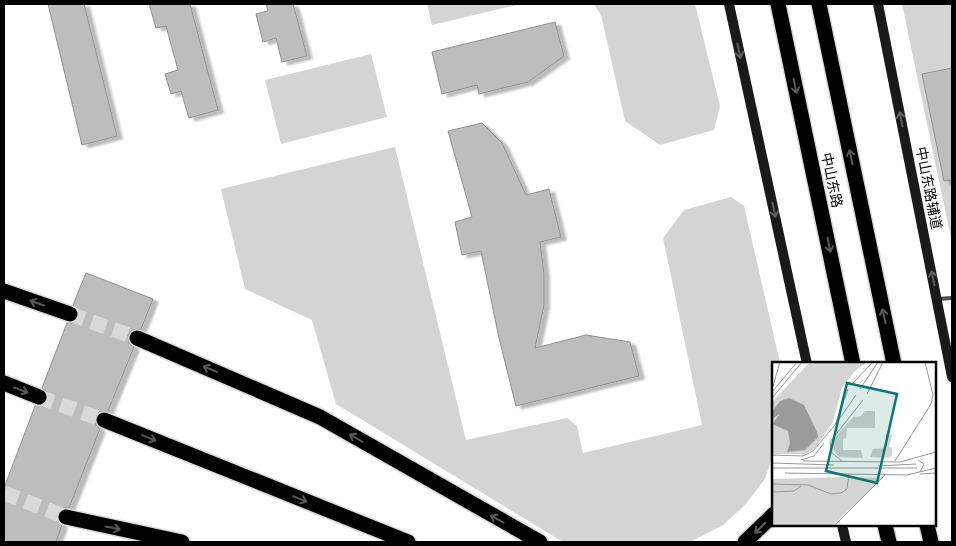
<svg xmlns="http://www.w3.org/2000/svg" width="956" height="546" font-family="'Work Sans','Noto Sans SC',sans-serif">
  <defs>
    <filter id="shadow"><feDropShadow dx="5.5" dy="3" stdDeviation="1" flood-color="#0004"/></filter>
  </defs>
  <rect width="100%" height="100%" fill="#fff"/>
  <!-- green -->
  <path fill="#d4d4d4" d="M 427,4 L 521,4 L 432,25 Z
    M 594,4 L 695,4 L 720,106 L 714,130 L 660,145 L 625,121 L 601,15 Z
    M 902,4 L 952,4 L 952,243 Z
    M 371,54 L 387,117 L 281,144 L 265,80 Z
    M 395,147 L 466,440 L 567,418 L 577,426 L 583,453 L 702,425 L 663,238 L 684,210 L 731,197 L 744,206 L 780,363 L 774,364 L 773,455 L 765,479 L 745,505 L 723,525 L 690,542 L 563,542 L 336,404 L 312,320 L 245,289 L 221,189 Z"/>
  <!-- building -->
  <path fill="#bdbdbd" stroke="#919191" filter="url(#shadow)" d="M 48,4 L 84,4 L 117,136 L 82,145 Z
    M 149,4 L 190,4 L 218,110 L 189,118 L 181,91 L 171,94 L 165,74 L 178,70 L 166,26 L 156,28 Z
    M 266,4 L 293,4 L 307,56 L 282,62 L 276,38 L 263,42 L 256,14 L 268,11 Z
    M 555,22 L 564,56 L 528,82 L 479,94 L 477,85 L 442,94 L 432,52 Z
    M 952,68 L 952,180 L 944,181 L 922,74 Z
    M 482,123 L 502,143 L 526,195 L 549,189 L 561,237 L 540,242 L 544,274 L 544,305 L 535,348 L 586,335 L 630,342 L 639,376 L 516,406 L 499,338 L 481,251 L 462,255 L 455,222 L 472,217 L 448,131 Z
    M 86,273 L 153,299 L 141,329 L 132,330 L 128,335 L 129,343 L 134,347 L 108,411 L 99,412 L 95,417 L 96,425 L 100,429 L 69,508 L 63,508 L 57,515 L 57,520 L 62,525 L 56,542 L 4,542 L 4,488 L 35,406 L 44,405 L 48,400 L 47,392 L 42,388 L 67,323 L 72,323 L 79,318 L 79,312 L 73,305 Z"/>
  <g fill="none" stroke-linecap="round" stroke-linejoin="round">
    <!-- highway-tunnel -->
    <path stroke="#d9d9d9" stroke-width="15" stroke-dasharray="15 8" stroke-linecap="butt" d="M 70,314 L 137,338
      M 39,397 L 104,420
      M 4,493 L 66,517"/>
    <defs>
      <path id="highway" d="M 778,4 L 853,364
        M 819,4 L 894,364
        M 4,291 L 70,314
        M 137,338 L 320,417 L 540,542
        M 4,383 L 39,397
        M 104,420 L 408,542
        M 66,517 L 182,542
        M 885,525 L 889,542
        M 927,525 L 931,542
        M 745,542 L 774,514"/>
    </defs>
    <!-- highway casing -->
    <use href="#highway" stroke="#dbdbdb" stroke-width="18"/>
    <!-- lane -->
    <path stroke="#4d4d4d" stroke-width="4" d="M 937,299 L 952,298"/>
    <!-- secondary -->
    <path stroke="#1a1a1a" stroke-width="10" d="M 729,4 L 807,364
      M 878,4 L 952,377
      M 842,525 L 846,542"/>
    <!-- highway -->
    <use href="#highway" stroke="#000" stroke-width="15"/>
  </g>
  <!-- one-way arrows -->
  <defs><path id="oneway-shaft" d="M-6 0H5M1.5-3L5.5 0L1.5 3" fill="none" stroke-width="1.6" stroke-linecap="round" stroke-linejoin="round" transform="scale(1.25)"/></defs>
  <g stroke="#5f5f5f">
    <use href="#oneway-shaft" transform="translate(739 51) rotate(78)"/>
    <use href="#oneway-shaft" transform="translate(901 119) rotate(-101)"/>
    <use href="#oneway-shaft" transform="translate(774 210) rotate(78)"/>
    <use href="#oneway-shaft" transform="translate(933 278) rotate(-101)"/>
  </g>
  <g stroke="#595959">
    <use href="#oneway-shaft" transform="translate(795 86) rotate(78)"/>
    <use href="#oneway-shaft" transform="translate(851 157) rotate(-102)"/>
    <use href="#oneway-shaft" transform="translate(829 245) rotate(78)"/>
    <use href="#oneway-shaft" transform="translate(37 303) rotate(-161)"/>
    <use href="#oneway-shaft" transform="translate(884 316) rotate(-102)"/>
    <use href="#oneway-shaft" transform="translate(210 369) rotate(-157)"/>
    <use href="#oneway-shaft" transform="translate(21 390) rotate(21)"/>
    <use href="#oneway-shaft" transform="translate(149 438) rotate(22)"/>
    <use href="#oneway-shaft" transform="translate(356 438) rotate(-150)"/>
    <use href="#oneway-shaft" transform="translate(300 499) rotate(22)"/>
    <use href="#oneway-shaft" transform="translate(497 519) rotate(-151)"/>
    <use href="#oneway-shaft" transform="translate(113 528) rotate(12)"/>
    <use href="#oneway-shaft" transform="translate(760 528) rotate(135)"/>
  </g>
  <g text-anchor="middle" stroke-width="4" stroke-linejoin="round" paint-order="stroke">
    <!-- street labels -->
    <g font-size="14" fill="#000" stroke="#fff">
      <text transform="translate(832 180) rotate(78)" y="5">中山东路</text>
      <text transform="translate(929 188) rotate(79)" y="5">中山东路辅道</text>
    </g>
  </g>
  <!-- overview -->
  <g transform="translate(772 362)">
    <rect width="164" height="164" fill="#fff"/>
    <path d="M 38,0 L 95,0 L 82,10 L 70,26 L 61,60 L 43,86 L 33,92 L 0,92 L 0,40 ZM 93,49 L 103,49 L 103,66 L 75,66 L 74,76 L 71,77 L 71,88 L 89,88 L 91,96 L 67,95 L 63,90 L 60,79 L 81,55 L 89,54 ZM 114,72 L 120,73 L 117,85 L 120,86 L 120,93 L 117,96 L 98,95 L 101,87 L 114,86 ZM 72,115 L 111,116 L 61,163 L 0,163 L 0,117 Z" fill="#d4d4d4"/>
    <path d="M 17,36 L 32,43 L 45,70 L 46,75 L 33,88 L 15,90 L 18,81 L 16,69 L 0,62 L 8,52 L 0,57 L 0,50 L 8,39 Z" fill="#9b9b9b"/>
    <path fill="none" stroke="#999" stroke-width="1" d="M 80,22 L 101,0M 1,24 L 8,0M 88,27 L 106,0M 0,30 L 25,0M 95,32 L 111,0M 0,36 L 30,0M 68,56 L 84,33M 0,93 L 31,94 L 41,89 L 63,63 L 76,27M 29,98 L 42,94 L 52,81M 146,98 L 152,102 L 148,110M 31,99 L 128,100 L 164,90M 70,99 L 60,91 L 58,80 L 91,38M 123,99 L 159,42 L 161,33 L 153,0M 0,101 L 62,103M 106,104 L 144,102M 0,106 L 145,106M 13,111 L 135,113 L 164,106M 148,112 L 164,111M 0,122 L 36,123 L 59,132 L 69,131 L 75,127 L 77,112M 0,130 L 22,129 L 29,124M 63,163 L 113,113"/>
    <path fill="#0f766e" fill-opacity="0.15" stroke="#0f766e" stroke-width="2.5" d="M 75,21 L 125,32 L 105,121 L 54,109 Z"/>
    <rect width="164" height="164" fill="none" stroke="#000" stroke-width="2.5"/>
  </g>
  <!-- border -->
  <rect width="956" height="546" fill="none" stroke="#000000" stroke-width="10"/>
</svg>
